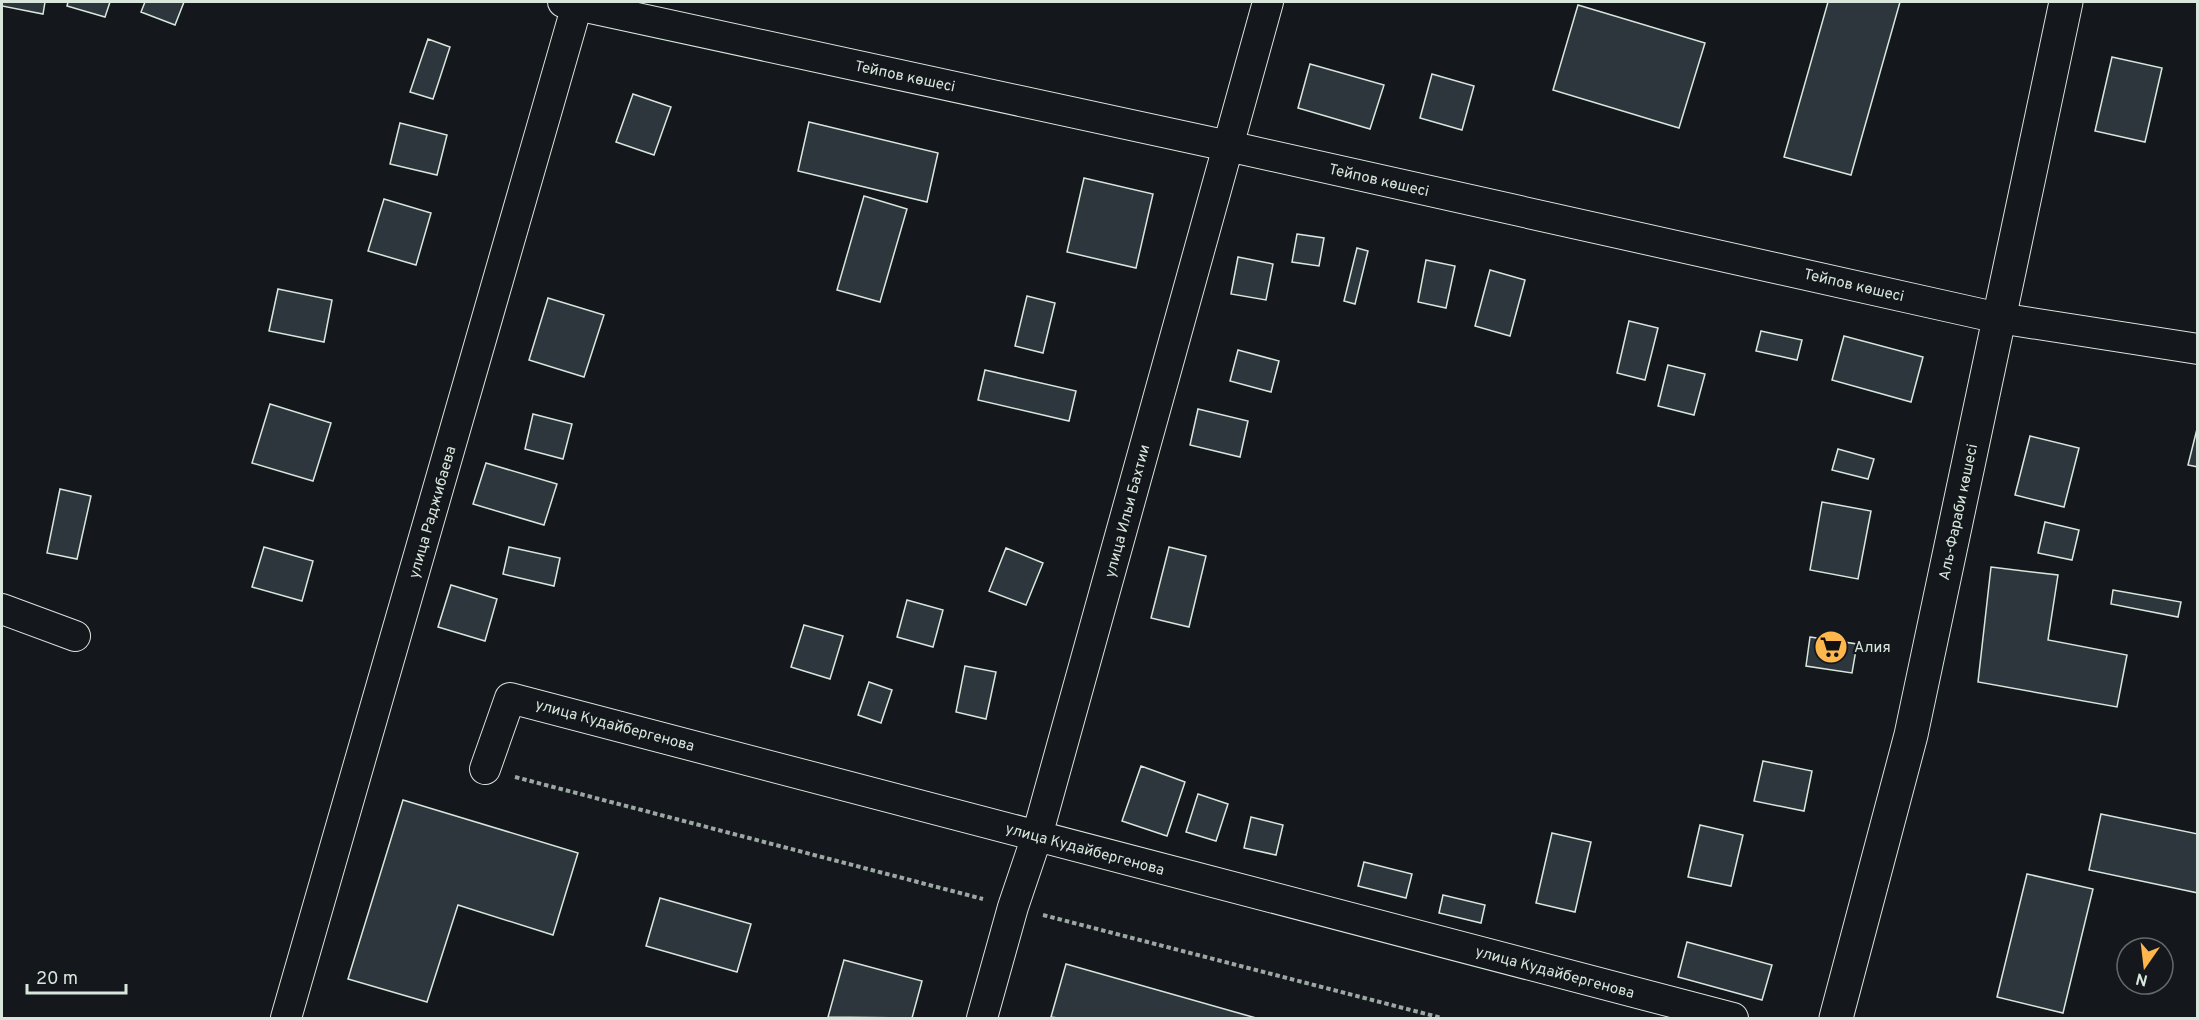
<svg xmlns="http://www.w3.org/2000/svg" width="2199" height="1020" font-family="Overpass,sans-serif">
  <rect width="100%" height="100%" fill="#14181c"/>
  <!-- building -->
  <path fill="#2c363c" stroke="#d8e6dc" stroke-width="1.5" d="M 2,2 L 45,2 L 43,14 L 2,6 Z
    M 68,2 L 110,2 L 105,17 L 67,6 Z
    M 145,2 L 184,2 L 175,25 L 141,12 Z
    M 1828,2 L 1900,2 L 1851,175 L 1784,157 Z
    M 1578,5 L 1705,43 L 1679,128 L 1553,90 Z
    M 428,39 L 450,47 L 433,99 L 410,92 Z
    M 2112,57 L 2162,68 L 2145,142 L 2095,131 Z
    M 1310,64 L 1384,85 L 1370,129 L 1298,108 Z
    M 1432,74 L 1474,86 L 1462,130 L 1420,118 Z
    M 633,94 L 671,107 L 654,155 L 616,142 Z
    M 809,122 L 938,153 L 927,202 L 798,171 Z
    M 400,123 L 447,135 L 437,175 L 390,164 Z
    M 1084,178 L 1153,194 L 1136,268 L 1067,252 Z
    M 864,196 L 907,209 L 880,302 L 837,290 Z
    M 384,199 L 431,213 L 416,265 L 368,251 Z
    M 1297,234 L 1324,238 L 1319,266 L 1292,262 Z
    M 1357,248 L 1368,251 L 1355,304 L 1344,301 Z
    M 1238,257 L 1273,264 L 1266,300 L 1231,294 Z
    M 1426,260 L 1455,266 L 1446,308 L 1418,302 Z
    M 1490,270 L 1525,280 L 1510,336 L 1475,326 Z
    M 278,289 L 332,300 L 324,342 L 269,331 Z
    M 1027,296 L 1055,303 L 1043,353 L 1015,346 Z
    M 548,298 L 604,315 L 584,377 L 529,360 Z
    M 1629,321 L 1658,328 L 1645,380 L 1617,373 Z
    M 1761,331 L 1802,340 L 1797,360 L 1756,351 Z
    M 1844,336 L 1923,357 L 1911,402 L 1832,380 Z
    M 1238,350 L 1279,361 L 1271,392 L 1230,381 Z
    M 1668,365 L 1705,374 L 1694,415 L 1658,406 Z
    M 985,370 L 1076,391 L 1069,421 L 978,400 Z
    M 270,404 L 331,423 L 313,481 L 252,463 Z
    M 1198,409 L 1248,421 L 1240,457 L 1190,445 Z
    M 533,414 L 572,424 L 563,459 L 525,449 Z
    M 2198,425 L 2198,467 L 2188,465 Z
    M 2030,436 L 2079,448 L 2064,507 L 2015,495 Z
    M 1838,449 L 1874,459 L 1868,479 L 1832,470 Z
    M 486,463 L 557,484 L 544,525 L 473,504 Z
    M 60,489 L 91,496 L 77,559 L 47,553 Z
    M 1822,502 L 1871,511 L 1858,579 L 1810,570 Z
    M 2045,522 L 2079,530 L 2072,560 L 2038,553 Z
    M 264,547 L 313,561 L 302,601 L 252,587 Z
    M 509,547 L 560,558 L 554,586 L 503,574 Z
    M 1169,547 L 1206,556 L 1189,627 L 1151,618 Z
    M 1006,548 L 1043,563 L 1026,605 L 989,591 Z
    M 1991,567 L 2058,575 L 2048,640 L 2127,655 L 2117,707 L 1978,682 Z
    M 451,585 L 497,599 L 485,641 L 438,627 Z
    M 2113,590 L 2181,602 L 2178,617 L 2111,604 Z
    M 907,600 L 943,610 L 933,647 L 897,637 Z
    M 804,625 L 843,636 L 830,679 L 791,667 Z
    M 1810,637 L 1857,644 L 1852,673 L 1806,666 Z
    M 965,666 L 996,672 L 986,719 L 956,712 Z
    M 869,682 L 892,690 L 881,723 L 858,715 Z
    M 1763,761 L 1812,771 L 1804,811 L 1754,801 Z
    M 1141,766 L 1185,782 L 1167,836 L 1122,821 Z
    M 1198,794 L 1228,804 L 1216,841 L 1186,832 Z
    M 403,800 L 578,853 L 553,935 L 458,905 L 427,1002 L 348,979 Z
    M 2101,814 L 2198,834 L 2198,893 L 2089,870 Z
    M 1251,817 L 1283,825 L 1276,855 L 1244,848 Z
    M 1700,825 L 1743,835 L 1731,886 L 1688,877 Z
    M 1552,833 L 1591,842 L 1575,912 L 1536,903 Z
    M 1364,862 L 1412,874 L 1406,898 L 1358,886 Z
    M 2027,874 L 2093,889 L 2063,1013 L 1997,997 Z
    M 1443,895 L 1485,905 L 1481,923 L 1439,913 Z
    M 660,898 L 751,924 L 737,972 L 646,946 Z
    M 1687,942 L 1772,965 L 1762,1000 L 1678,977 Z
    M 844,960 L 922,981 L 912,1018 L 828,1017 Z
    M 1066,964 L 1256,1018 L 1058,1018 L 1051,1017 Z"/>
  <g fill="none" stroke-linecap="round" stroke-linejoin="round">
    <defs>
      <path id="street" d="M 563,2 L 1228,146 L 1999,318 L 2198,349
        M 2,609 L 75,636
        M 485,769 L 510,698 L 1733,1018
        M 286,1018 L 577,5
        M 982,1018 L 1013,907 L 1037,836 L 1268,2"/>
      <path id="secondary" d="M 1836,1018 L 1911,735 L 2066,2"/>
    </defs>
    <!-- street casing -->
    <use href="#street" stroke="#d8e6dc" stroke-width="32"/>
    <!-- secondary casing -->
    <use href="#secondary" stroke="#d8e6dc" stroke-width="35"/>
    <!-- path -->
    <path stroke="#9da8a2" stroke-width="4" stroke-dasharray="4.5 3" stroke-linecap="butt" d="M 515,777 L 983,899
      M 1043,915 L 1442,1018"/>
    <!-- street -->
    <use href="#street" stroke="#14181c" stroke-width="30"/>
    <!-- secondary -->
    <use href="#secondary" stroke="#14181c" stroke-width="33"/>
  </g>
  <!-- icons -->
  <defs>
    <symbol id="supermarket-disc" viewBox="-11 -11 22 22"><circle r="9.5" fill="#ffb74d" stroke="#14181c"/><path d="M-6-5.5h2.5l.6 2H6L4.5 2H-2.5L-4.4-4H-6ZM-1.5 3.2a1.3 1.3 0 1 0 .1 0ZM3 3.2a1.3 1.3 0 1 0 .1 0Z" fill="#111"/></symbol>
  </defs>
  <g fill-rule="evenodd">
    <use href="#supermarket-disc" x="1812" y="628" width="38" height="38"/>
  </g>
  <g text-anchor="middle" stroke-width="4.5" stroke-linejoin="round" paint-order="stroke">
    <!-- street labels -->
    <g font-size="15" fill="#d8e6dc" stroke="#14181c">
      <text transform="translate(905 76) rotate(12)" y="5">Тейпов көшесі</text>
      <text transform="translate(1379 180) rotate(13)" y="5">Тейпов көшесі</text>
      <text transform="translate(1854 285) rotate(13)" y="5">Тейпов көшесі</text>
      <text transform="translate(1127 511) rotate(-75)" y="5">улица Ильи Бахтии</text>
      <text transform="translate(432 512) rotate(-74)" y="5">улица Раджибаева</text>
      <text transform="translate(1958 512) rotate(-78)" y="5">Аль-Фараби көшесі</text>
      <text transform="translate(615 725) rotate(15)" y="5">улица Кудайбергенова</text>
      <text transform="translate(1085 849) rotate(15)" y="5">улица Кудайбергенова</text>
      <text transform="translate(1555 972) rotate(15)" y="5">улица Кудайбергенова</text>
    </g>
    <!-- poi labels -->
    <g font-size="15" fill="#d8e6dc" stroke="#14181c" text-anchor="start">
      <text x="1854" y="652">Алия</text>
    </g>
  </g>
  <!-- border -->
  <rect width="2199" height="1020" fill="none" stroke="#d8e6dc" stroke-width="6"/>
  <!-- north arrow -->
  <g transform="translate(2145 966) rotate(194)"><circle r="28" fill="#14181c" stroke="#626a69" stroke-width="1.5"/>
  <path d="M0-4.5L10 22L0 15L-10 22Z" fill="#ffb74d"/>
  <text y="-9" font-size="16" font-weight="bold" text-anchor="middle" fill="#d8e6dc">N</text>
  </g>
  <!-- scale -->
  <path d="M27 984v9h99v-9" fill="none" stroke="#d8e6dc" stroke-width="3"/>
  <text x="36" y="984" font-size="18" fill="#d8e6dc" stroke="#14181c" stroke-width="4.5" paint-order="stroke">20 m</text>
</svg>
